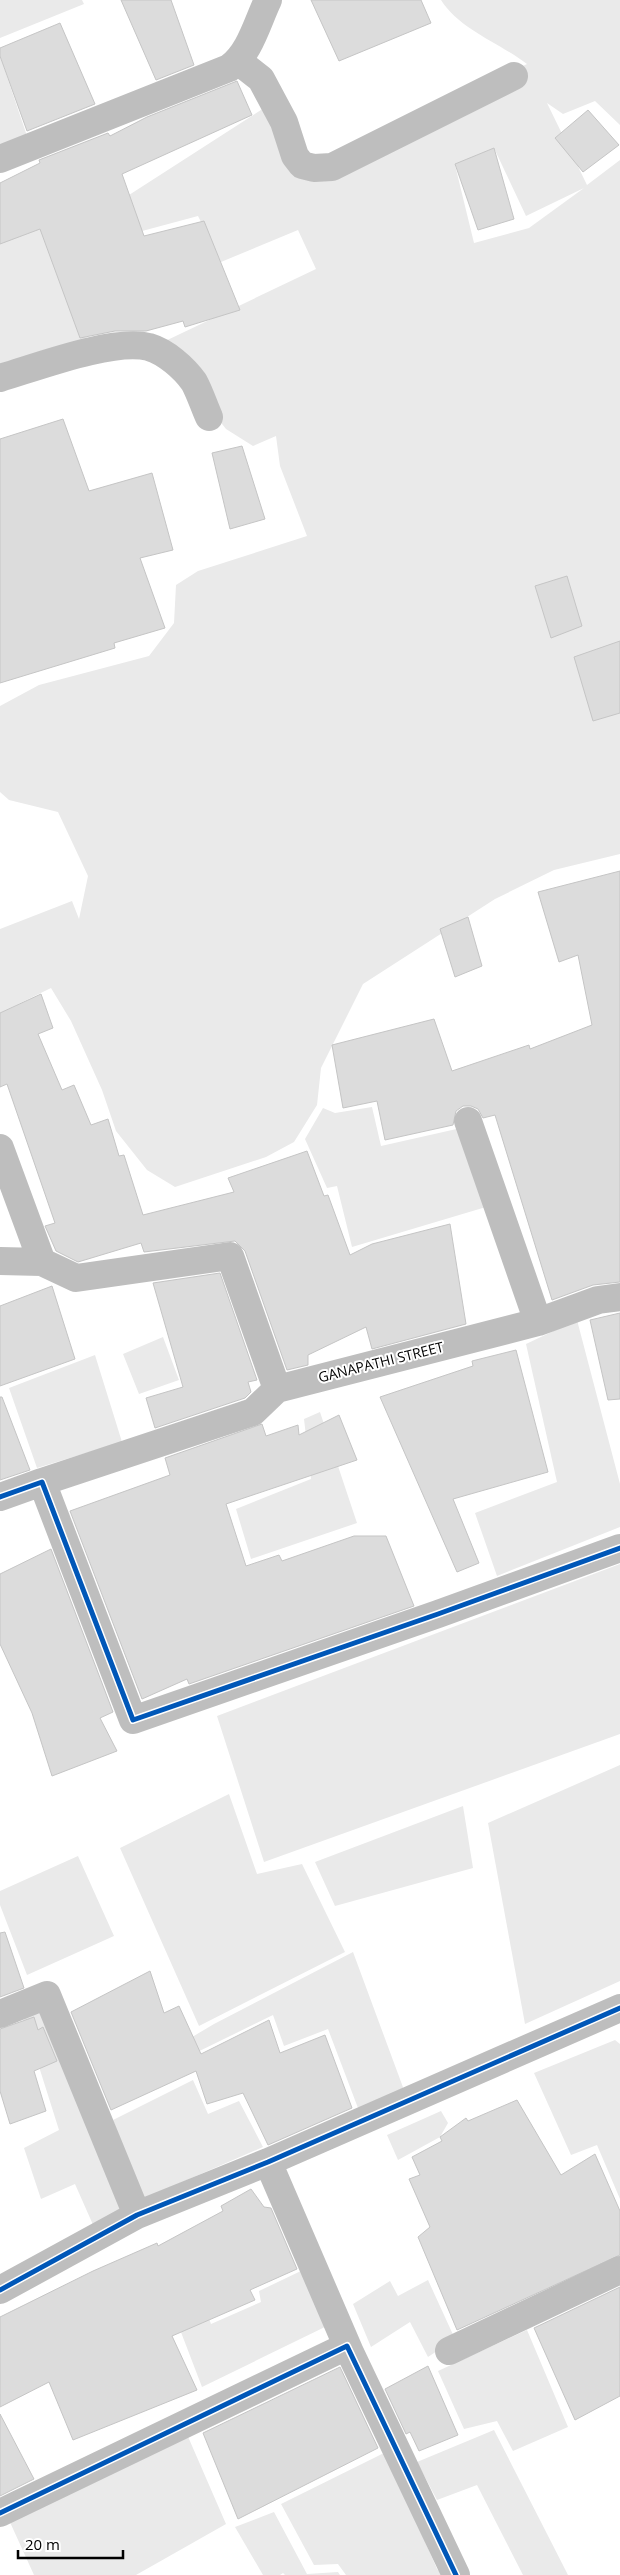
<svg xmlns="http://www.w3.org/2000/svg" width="620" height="2575" font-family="'Open Sans',sans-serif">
  <rect width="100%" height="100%" fill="#fff"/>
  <!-- green -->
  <path fill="#eaeaea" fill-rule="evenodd" d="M 0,0 L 82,0 L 84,4 L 0,38 Z
    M 441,0 L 620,0 L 620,125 L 595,101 L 563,114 L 547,103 L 587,185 L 620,160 L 620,854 L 554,870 L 495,899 L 363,984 L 321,1068 L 317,1105 L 294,1142 L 266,1157 L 175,1187 L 147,1170 L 116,1131 L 102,1090 L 71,1021 L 51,988 L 0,1013 L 0,929 L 72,901 L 79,919 L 88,876 L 58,812 L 9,800 L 0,792 L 0,706 L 39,685 L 149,656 L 174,623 L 176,585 L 198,571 L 307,536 L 280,466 L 276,436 L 253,446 L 226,429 L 159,344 L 316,269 L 298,230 L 221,262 L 198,216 L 90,245 L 84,259 L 56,273 L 93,351 L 0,378 L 0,241 L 129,195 L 264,108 L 314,168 L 527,64 C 500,43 460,30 441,0 ZM 494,148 L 526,216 L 584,188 L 529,228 L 474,243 L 455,165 Z
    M 0,56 L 28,139 L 0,152 Z
    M 372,1107 L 381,1146 L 461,1128 L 486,1207 L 352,1247 L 337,1186 L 327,1188 L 305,1139 L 323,1108 L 335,1113 Z
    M 577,1320 L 620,1484 L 620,1527 L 497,1576 L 475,1513 L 557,1482 L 526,1344 Z
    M 163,1337 L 179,1380 L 139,1394 L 123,1354 Z
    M 95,1355 L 122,1442 L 37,1468 L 9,1388 Z
    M 320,1412 L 357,1523 L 251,1559 L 236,1509 L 311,1479 L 304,1419 Z
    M 620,1564 L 620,1734 L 264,1862 L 217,1716 Z
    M 620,1765 L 620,1981 L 525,2024 L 488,1823 Z
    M 229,1794 L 257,1874 L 302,1864 L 345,1952 L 199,2026 L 120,1848 Z
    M 463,1806 L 473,1868 L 335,1906 L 315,1862 Z
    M 78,1856 L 114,1936 L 27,1975 L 0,1905 L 0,1891 Z
    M 353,1952 L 404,2090 L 358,2108 L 328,2029 L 284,2046 L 273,2015 L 177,2062 L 172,2049 L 214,2024 Z
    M 44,2007 L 124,2214 L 94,2227 L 75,2184 L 41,2199 L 24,2148 L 59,2130 L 23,2016 Z
    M 615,2040 L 620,2044 L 620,2199 L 597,2145 L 571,2155 L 534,2073 Z
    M 193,2080 L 208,2114 L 239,2101 L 263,2147 L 143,2199 L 113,2120 Z
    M 441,2111 L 448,2123 L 440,2137 L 398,2160 L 387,2135 Z
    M 303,2270 L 329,2325 L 202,2387 L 179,2327 L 207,2313 L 211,2324 L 261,2302 L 259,2291 Z
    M 428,2280 L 455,2339 L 428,2357 L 410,2322 L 371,2347 L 353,2304 L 390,2281 L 398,2296 Z
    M 527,2330 L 568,2427 L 513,2451 L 497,2421 L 464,2429 L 438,2371 Z
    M 494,2430 L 568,2575 L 523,2575 L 477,2485 L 437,2500 L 417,2462 Z
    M 186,2432 L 226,2524 L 136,2575 L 34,2575 L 9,2520 Z
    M 386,2452 L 437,2569 L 443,2575 L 346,2575 L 338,2564 L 314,2565 L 281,2504 Z
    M 274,2512 L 307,2574 L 338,2572 L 340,2575 L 285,2575 L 283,2573 L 280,2575 L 263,2575 L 235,2527 Z"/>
  <!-- building -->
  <path fill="#dcdcdc" stroke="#c5c5c5" d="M 121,0 L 171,0 L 194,65 L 156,80 Z
    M 311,0 L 421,0 L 431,23 L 339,61 Z
    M 60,23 L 95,104 L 27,131 L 0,56 L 0,48 Z
    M 237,81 L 252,115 L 122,174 L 144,236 L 204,221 L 240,310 L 185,327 L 183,321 L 146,331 L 115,331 L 80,338 L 40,229 L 0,244 L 0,183 L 40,163 L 39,160 L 108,133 L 110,136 L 147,117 Z
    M 588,110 L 619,145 L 583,172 L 555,138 Z
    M 494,148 L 514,219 L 478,230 L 455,164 Z
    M 63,419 L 89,491 L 152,473 L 173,550 L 140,558 L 165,628 L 114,643 L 115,648 L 0,683 L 0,439 Z
    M 242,446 L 265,519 L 230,529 L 212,453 Z
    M 567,576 L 582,626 L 551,638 L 535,586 Z
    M 620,641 L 620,713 L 593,721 L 574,657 Z
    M 620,871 L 620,1282 L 593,1285 L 552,1300 L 495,1115 L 483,1118 L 478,1109 L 471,1106 L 463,1106 L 456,1111 L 453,1125 L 385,1140 L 377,1101 L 343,1108 L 332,1045 L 434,1019 L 452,1071 L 529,1045 L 530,1049 L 592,1025 L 578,955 L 559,962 L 538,892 Z
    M 468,917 L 482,966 L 455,977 L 440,929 Z
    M 41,994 L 53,1028 L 38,1034 L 62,1090 L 74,1085 L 91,1125 L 108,1119 L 119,1156 L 124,1155 L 143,1215 L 234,1192 L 228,1178 L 307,1151 L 324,1196 L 328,1195 L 350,1255 L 372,1244 L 450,1224 L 466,1324 L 372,1349 L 366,1327 L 308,1355 L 308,1365 L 287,1370 L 245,1251 L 235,1241 L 144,1252 L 141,1243 L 78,1262 L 56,1251 L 45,1226 L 55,1223 L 7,1084 L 0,1087 L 0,1013 Z
    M 220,1273 L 257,1380 L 248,1382 L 251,1392 L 245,1398 L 155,1428 L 146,1398 L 183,1387 L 153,1283 Z
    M 52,1286 L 75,1359 L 0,1386 L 0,1306 Z
    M 620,1313 L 620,1399 L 608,1400 L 590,1320 Z
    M 516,1350 L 548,1472 L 453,1499 L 479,1563 L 457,1572 L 380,1397 L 473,1366 L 472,1361 Z
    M 0,1397 L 2,1397 L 30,1470 L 0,1480 Z
    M 339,1415 L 357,1460 L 226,1504 L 246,1566 L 279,1555 L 282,1561 L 354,1536 L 386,1536 L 414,1606 L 189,1684 L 187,1679 L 142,1699 L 70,1511 L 170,1475 L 165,1458 L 262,1424 L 266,1436 L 298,1425 L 299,1435 Z
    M 51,1549 L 113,1712 L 100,1718 L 117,1751 L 52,1776 L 32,1713 L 0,1644 L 0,1574 Z
    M 5,1932 L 24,1988 L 0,1997 L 0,1933 Z
    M 150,1971 L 164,2013 L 179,2006 L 201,2054 L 269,2020 L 280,2053 L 325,2035 L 352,2108 L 268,2145 L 243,2093 L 207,2104 L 196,2071 L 111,2110 L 71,2012 Z
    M 34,2017 L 38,2030 L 43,2027 L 57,2061 L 34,2071 L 46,2111 L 10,2124 L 0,2091 L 0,2029 Z
    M 517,2100 L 561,2175 L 595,2154 L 620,2211 L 620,2255 L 457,2330 L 418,2237 L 430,2227 L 409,2179 L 420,2175 L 412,2157 L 442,2141 L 440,2137 L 466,2118 L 468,2121 Z
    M 251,2189 L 264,2207 L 271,2208 L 297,2269 L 250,2290 L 255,2300 L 172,2336 L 197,2390 L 73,2440 L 49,2382 L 0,2407 L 0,2317 L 93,2271 L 157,2243 L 158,2246 L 223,2211 L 221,2206 Z
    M 620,2287 L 620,2396 L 575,2420 L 534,2328 Z
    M 428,2366 L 458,2435 L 419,2451 L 410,2432 L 406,2434 L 385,2389 Z
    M 340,2367 L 378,2448 L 238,2519 L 203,2433 Z
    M 0,2414 L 34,2479 L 0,2496 Z"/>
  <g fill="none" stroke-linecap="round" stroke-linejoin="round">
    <!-- minor -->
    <path stroke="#bebebe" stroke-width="28" d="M 238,61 L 261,79 L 284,122 L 295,156 L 302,165 L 314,168 L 332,167 L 514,76
      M 0,159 L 229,68 C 250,53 257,23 268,0
      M 0,378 C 37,367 113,338 149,347 C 166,352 184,368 194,382 C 200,393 204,406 209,417
      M 468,1121 L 538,1322
      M 0,1148 L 42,1262
      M 0,1261 L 42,1262 L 76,1278 L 230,1256 L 277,1389
      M 277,1389 L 538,1322 L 598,1300 L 620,1297
      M 42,1482 L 253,1412 L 277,1389
      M 0,1497 L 42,1482 L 133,1720 L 438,1614 L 620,1548
      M 0,2014 L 47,1995 L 137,2215
      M 268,2162 L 349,2350
      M 0,2290 L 137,2215 L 268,2162 L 620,2008
      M 449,2351 L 620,2270
      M 0,2513 L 347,2346 L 456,2575"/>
    <defs>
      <path id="cycleway" d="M 0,1497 L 42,1482 L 133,1720 L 438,1614 L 620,1548
        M 0,2290 L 137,2215 L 268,2162 L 620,2008
        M 0,2513 L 347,2346 L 456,2575"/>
    </defs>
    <!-- cycleway casing -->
    <use href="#cycleway" stroke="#fff" stroke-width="8"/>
    <!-- cycleway -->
    <use href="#cycleway" stroke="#0057b8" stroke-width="5"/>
  </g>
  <g text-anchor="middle" stroke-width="4" stroke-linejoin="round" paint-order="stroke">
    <!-- street labels -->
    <g font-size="14" fill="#000" stroke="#fff">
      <text transform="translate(381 1362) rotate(-14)" y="5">GANAPATHI STREET</text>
    </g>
  </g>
  <!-- scale -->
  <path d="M18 2550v8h105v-8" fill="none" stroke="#000000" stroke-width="2.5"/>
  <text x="25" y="2550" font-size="15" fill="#000000" stroke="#ffffff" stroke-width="4" paint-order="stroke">20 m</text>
</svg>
